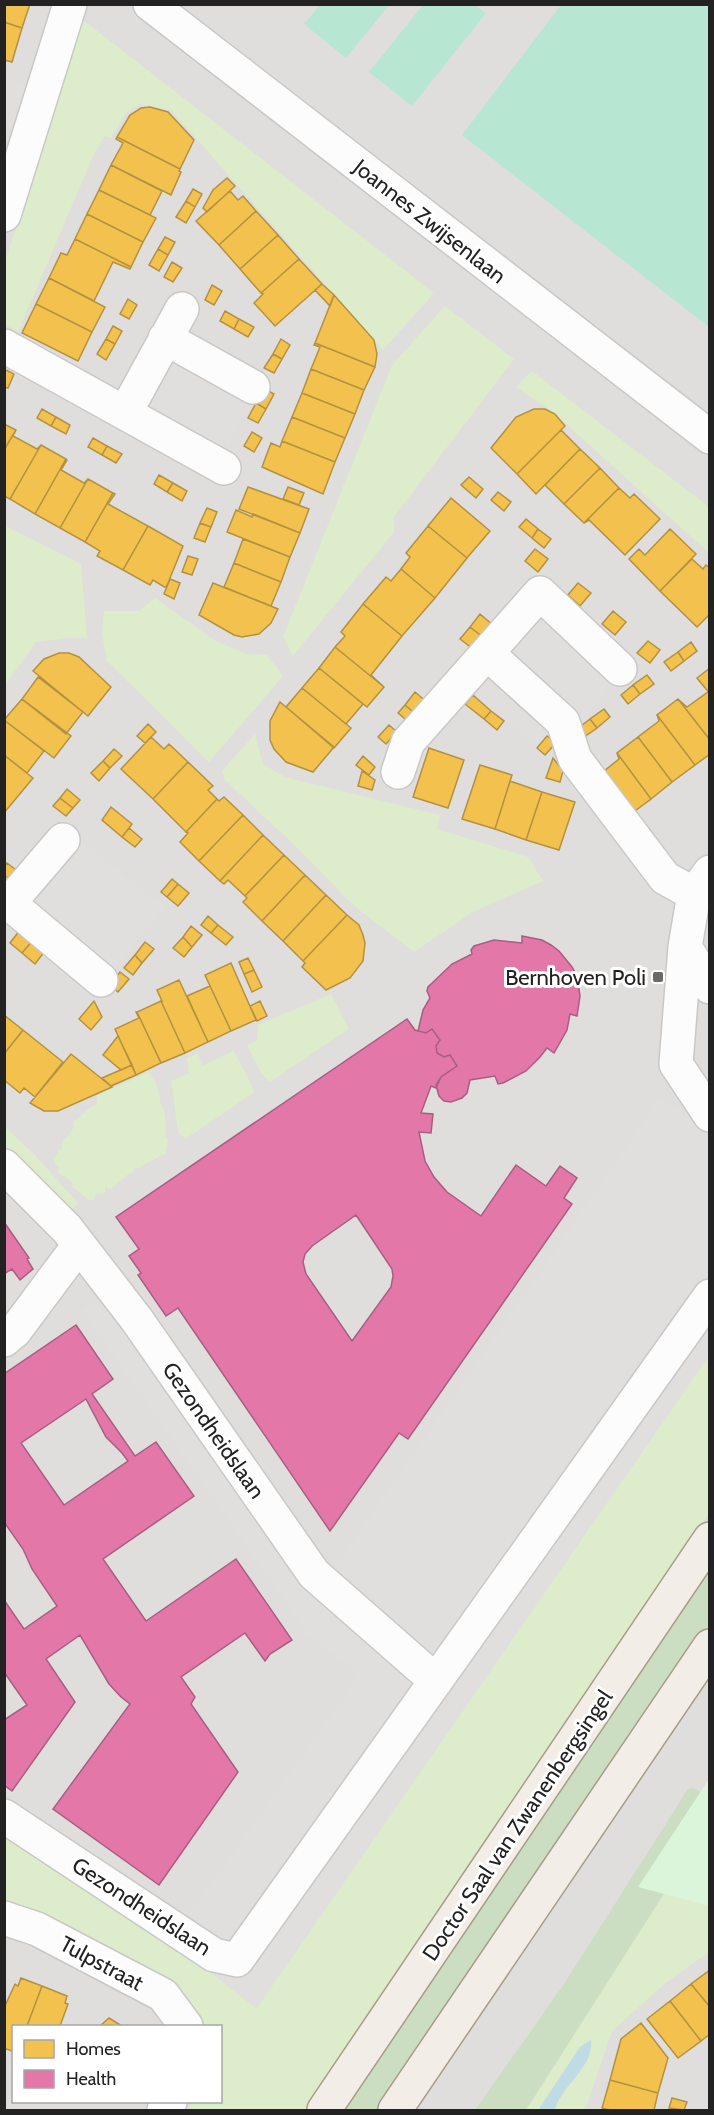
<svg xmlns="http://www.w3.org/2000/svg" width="714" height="2115" font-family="Cabin,sans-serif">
  <rect width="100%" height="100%" fill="#f0eeeb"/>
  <!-- residential -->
  <path fill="#dfdedc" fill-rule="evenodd" d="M 5,5 L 709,5 L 709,2110 L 5,2110 ZM 14,2026 L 220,2026 L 220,2102 L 14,2102 Z"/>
  <!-- grass -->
  <path fill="#ddeccb" d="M 83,20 L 434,293 L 383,350 L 171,110 L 139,104 L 125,114 L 111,138 L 105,136 L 94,154 L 18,332 L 5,324 L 5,262 Z
    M 445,306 L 514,359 L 394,517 L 394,532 L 293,656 L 283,637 L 392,365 Z
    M 532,371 L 709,507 L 709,553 L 554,413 L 516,387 Z
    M 5,526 L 81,564 L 87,638 L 68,638 L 36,642 L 5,685 Z
    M 155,598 L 214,640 L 246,654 L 267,655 L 283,676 L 209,762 L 107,661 L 102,634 L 104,611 L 139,611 Z
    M 255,734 L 263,764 L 285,777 L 440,815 L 437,829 L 528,857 L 543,881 L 473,912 L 414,952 L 354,906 L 290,841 L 224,779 L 222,771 Z
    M 331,994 L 349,1029 L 270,1082 L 260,1072 L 247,1045 L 257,1040 L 258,1025 Z
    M 234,1051 L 255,1092 L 185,1139 L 178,1131 L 171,1081 L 189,1074 L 187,1058 L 198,1053 L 202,1066 Z
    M 149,1072 C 156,1082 160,1090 160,1102 C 165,1107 167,1127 165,1135 L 168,1140 L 165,1155 L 162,1155 L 139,1168 L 135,1168 L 133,1172 C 124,1175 119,1185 109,1189 L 105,1186 L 105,1193 L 96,1194 L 93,1201 C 84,1199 80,1191 72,1187 L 73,1183 L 58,1172 L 59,1167 L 56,1165 L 53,1160 L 58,1152 L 58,1149 L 61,1149 L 63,1140 L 68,1136 L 74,1127 L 73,1122 C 82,1117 87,1107 97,1105 L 97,1095 Z
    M 4,1126 L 34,1154 L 78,1203 L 67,1216 L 5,1151 Z
    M 709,1355 L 709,1513 L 310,2110 L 187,2110 L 193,2102 L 220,2102 L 220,2026 L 205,2026 L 188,2002 L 5,1908 L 4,1825 L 78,1870 L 256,2008 Z
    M 709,1823 L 709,1952 L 667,1982 L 612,2031 L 585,2110 L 526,2110 Z"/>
  <!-- forest -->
  <path fill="#cbdec1" d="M 709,1555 L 709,1628 L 539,1880 L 379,2110 L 339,2110 Z
    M 694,1788 L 709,1797 L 709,1823 L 526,2110 L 475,2110 L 564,1984 L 688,1789 Z"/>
  <!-- park -->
  <path fill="#daf5da" d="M 709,1779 L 709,1906 L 638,1887 Z"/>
  <!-- pitch -->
  <path fill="#b7e6d2" d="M 320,5 L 320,4 L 389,5 L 346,58 L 304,24 Z
    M 423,5 L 475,5 L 486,13 L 412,106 L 369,72 Z
    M 561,5 L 709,5 L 709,327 L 462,135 Z"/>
  <!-- parking -->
  <path fill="#e0dfde" d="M 5,78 L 26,85 L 5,153 L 4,78 Z
    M 171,359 L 252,403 L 226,449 L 146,405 Z
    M 542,613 L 617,679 L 582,720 L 570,709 L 535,747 L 473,692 Z
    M 60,823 L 165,908 L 94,994 L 4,896 Z
    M 661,1098 L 709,1134 L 709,1356 L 257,2008 L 170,1941 L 360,1675 L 304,1631 L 305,1629 L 82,1310 L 101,1297 L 316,1605 L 334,1569 Z"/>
  <!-- water -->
  <path fill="#bfdbe3" d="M 591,2040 C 594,2068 561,2085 555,2110 L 538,2110 L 580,2047 Z"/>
  <!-- homes -->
  <path fill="#f2c14e" stroke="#b49141" stroke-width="1.5" d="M 4,4 L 30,4 L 22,28 L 4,22 Z
    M 4,22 L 22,28 L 12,62 L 4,60 Z
    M 150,107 L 168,112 L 194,140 L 180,169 L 117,137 L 130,115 L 141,108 Z
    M 117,137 L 180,169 L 179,171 L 181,172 L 171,195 L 111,165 L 123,143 L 116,139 Z
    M 111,165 L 162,191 L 150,215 L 99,190 Z
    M 227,178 L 235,186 L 207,212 L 203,208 L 213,190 Z
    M 193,189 L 202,194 L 195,207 L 186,201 Z
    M 99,190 L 156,218 L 143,242 L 87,214 Z
    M 230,191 L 238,200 L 243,196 L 256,211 L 219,245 L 196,221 Z
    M 186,201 L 195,207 L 186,223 L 176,217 Z
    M 256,211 L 278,235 L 240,269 L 219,245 Z
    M 87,214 L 143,242 L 131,267 L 75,239 Z
    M 278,235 L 299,259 L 261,293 L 240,269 Z
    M 165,237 L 175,242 L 168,255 L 158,249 Z
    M 75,239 L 131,267 L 130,269 L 113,262 L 94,301 L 49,278 L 61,253 L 67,255 Z
    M 158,249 L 168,255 L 159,271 L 149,265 Z
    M 299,259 L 322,284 L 275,326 L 254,303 L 263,294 L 261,293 Z
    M 172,262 L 182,268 L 173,282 L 164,277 Z
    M 49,278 L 105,307 L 92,332 L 36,304 Z
    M 322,284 L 334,295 L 330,306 L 315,290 Z
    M 212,285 L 222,291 L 214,305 L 205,300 Z
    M 334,295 L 374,340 L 377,354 L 375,367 L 315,343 Z
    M 128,299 L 137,305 L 129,319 L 120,314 Z
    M 36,304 L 92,332 L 78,361 L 22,333 Z
    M 225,311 L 239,319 L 234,329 L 220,321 Z
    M 239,319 L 254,327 L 248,337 L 234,329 Z
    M 113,326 L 122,331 L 115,344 L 106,339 Z
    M 106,339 L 115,344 L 106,360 L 97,354 Z
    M 281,339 L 290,345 L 282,359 L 273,354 Z
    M 315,343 L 375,367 L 364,390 L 311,369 L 320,347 L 314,345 Z
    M 273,354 L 282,359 L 274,373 L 264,368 Z
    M 4,369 L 14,374 L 8,388 L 4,387 Z
    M 311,369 L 364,390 L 355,414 L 302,393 Z
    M 265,389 L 274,394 L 266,409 L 256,403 Z
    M 302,393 L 355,414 L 345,438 L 292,417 Z
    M 256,403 L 266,409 L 258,423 L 248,418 Z
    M 42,409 L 56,417 L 51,426 L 37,418 Z
    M 534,409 L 545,409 L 555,414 L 565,426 L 517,474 L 491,448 L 516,417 Z
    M 56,417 L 70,425 L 66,434 L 51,426 Z
    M 292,417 L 345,438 L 335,462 L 282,441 Z
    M 4,424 L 16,430 L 4,450 Z
    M 16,430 L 13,436 L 37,449 L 41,445 L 10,499 L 4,496 L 4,450 Z
    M 561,430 L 580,449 L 536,494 L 517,474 Z
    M 252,432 L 262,438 L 254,452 L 244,446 Z
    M 93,438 L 107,446 L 102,455 L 88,447 Z
    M 282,441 L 335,462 L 323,494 L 262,467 L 271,443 L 280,447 Z
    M 41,445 L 66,459 L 35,514 L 10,499 Z
    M 107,446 L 122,454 L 116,463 L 102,455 Z
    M 580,449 L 600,468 L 564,504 L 545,485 Z
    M 66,459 L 67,460 L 61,470 L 84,483 L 88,479 L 60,528 L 35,514 Z
    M 600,468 L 619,488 L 584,523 L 564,504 Z
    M 159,475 L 173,483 L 167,492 L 154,484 Z
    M 469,477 L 483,489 L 476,498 L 461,485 Z
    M 88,479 L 113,493 L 85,542 L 60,528 Z
    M 173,483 L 187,491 L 182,501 L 167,492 Z
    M 248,487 L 309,509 L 300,533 L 239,509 Z
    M 288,487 L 304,493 L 299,505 L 283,499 Z
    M 619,488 L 630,498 L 634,494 L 660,519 L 625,555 L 589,520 L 584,523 Z
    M 498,492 L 511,502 L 504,511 L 491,500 Z
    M 113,493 L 115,494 L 108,504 L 148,526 L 123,570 L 97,556 L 100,551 L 85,542 Z
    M 451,498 L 490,531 L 467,558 L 428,526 Z
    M 207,508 L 217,512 L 211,527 L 200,523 Z
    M 236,510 L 252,517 L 253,514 L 300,533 L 290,557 L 227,532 Z
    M 526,519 L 538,529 L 532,538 L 519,527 Z
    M 200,523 L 211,527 L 205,542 L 194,538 Z
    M 148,526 L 183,546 L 166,588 L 153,580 L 150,585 L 123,570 Z
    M 428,526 L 467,558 L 435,598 L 401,569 L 410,557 L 406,553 Z
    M 538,529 L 551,539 L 544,548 L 532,538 Z
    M 670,529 L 696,554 L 660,591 L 629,559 L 639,549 L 645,555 Z
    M 243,539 L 290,557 L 281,582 L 234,563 Z
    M 535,549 L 548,559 L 538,572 L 525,561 Z
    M 188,556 L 198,559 L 192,575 L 182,572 Z
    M 692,559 L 703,569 L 706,565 L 710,568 L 710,614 L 697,627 L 660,591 Z
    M 234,563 L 281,582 L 271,606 L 224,587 Z
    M 401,569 L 435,598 L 402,636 L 363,604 L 386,577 L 391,581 Z
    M 170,579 L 180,583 L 174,599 L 164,594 Z
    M 213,583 L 278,609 L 271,623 L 259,634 L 242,637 L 234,635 L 199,615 Z
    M 578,583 L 591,593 L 580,606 L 568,595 Z
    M 363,604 L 402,636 L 371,675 L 384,687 L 335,647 L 345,636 L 341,632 Z
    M 613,611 L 626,622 L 615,635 L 602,624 Z
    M 480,614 L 493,625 L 483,637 L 470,627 Z
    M 470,627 L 483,637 L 473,649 L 460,639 Z
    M 648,641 L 660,650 L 650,663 L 637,653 Z
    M 691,642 L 697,651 L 684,661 L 678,652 Z
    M 335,647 L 384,687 L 367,707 L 319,668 Z
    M 678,652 L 684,661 L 671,671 L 664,662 Z
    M 59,653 L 69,653 L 79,657 L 111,687 L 88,716 L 33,671 L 44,659 Z
    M 319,668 L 363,704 L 346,724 L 302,688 Z
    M 710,668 L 710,694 L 697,678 Z
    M 647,675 L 654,684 L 640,694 L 633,685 Z
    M 38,677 L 83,712 L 66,734 L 22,699 Z
    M 633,685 L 640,694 L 628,704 L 621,695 Z
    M 302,688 L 351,728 L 334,748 L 286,707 Z
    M 415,692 L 428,703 L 418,716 L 405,705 Z
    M 708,692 L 710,694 L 710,740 L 678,699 L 687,707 Z
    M 473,695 L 491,711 L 484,719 L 465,704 Z
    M 22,699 L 71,736 L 54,758 L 4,720 Z
    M 678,699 L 710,740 L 710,754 L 695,765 L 657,715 Z
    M 280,702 L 334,747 L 313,772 L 286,762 L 274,749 L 270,740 L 270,721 Z
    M 405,705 L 418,716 L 411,724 L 398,713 Z
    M 604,709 L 610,717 L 597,728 L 590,719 Z
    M 491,711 L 504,721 L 497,730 L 484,719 Z
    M 657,715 L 695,765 L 672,782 L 638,737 L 659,721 Z
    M 590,719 L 597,728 L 584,737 L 577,729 Z
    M 4,720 L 44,751 L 27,773 L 4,755 Z
    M 148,724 L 156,732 L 145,743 L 137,736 Z
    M 389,725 L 397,732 L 386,744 L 378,737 Z
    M 547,736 L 556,743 L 545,755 L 537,748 Z
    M 151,737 L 164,749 L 169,744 L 188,762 L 153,799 L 121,769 Z
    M 638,737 L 672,782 L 651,799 L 617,753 Z
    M 429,748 L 464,760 L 448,808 L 413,797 Z
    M 114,749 L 122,756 L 110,768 L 103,761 Z
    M 617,753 L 651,799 L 628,816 L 598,776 L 619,759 Z
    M 4,755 L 33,778 L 4,813 Z
    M 363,756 L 375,767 L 369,775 L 356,765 Z
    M 553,758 L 563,771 L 560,782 L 546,778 Z
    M 103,761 L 110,768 L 99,781 L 91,773 Z
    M 188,762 L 213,786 L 208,790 L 217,799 L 186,832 L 153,799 Z
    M 480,765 L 512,775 L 495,829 L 462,819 Z
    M 362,771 L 375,780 L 372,790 L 358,786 Z
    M 510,781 L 542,792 L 526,840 L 495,829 Z
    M 67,789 L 80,800 L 73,808 L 60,798 Z
    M 542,792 L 575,802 L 559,850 L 526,840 Z
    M 224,797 L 243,815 L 199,861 L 180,842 L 188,833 L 186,832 L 217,799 L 219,801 Z
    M 60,798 L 73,808 L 66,816 L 53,806 Z
    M 111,807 L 132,824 L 122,837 L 102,820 Z
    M 243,815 L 263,835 L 220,881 L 199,861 Z
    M 129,828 L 142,839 L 135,847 L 122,837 Z
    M 263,835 L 284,855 L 245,896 L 228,880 L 224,884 L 220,881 Z
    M 284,855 L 305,875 L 262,921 L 243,902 L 247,898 L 245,896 Z
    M 7,863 L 20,873 L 14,882 L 4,875 L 4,867 Z
    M 305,875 L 326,895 L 283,941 L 262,921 Z
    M 172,879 L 178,884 L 167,897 L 161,892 Z
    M 178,884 L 189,893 L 178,906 L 167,897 Z
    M 326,895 L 347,915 L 303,961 L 283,941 Z
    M 347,915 L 359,925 L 363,935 L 365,943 L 363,961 L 350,978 L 326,990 L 302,967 L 305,963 L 303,961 Z
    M 208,916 L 218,925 L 211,933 L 201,925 Z
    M 218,925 L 233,937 L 226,945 L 211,933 Z
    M 191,926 L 202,935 L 192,947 L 183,937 Z
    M 20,930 L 33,940 L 22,953 L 10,943 Z
    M 183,937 L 192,947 L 184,957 L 173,948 Z
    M 33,940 L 45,951 L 35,964 L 22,953 Z
    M 145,942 L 154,949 L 142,963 L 135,955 Z
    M 135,955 L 142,963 L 133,975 L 124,968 Z
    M 248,958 L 254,970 L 244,974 L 239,962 Z
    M 231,963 L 256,1020 L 231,1031 L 205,975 Z
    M 254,970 L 262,987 L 252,992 L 244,974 Z
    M 120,972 L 129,979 L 118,992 L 110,985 Z
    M 205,975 L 231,1031 L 208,1042 L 187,996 L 210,986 Z
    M 179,980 L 208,1042 L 185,1053 L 161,1001 L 162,1001 L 157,990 Z
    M 94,1001 L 102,1017 L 91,1030 L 79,1019 Z
    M 161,1001 L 185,1053 L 161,1063 L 137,1012 Z
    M 260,1001 L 267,1016 L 257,1021 L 250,1006 Z
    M 136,1012 L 137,1012 L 161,1063 L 136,1075 L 115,1029 L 139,1018 Z
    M 4,1015 L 23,1030 L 4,1054 Z
    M 23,1030 L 63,1062 L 35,1097 L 24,1088 L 20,1093 L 4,1080 L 4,1054 Z
    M 118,1036 L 132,1065 L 121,1070 L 103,1055 Z
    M 71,1054 L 112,1087 L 58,1111 L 44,1111 L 30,1103 Z
    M 132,1065 L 136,1075 L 111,1086 L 102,1078 Z
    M 710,1970 L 710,2007 L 691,1984 Z
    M 21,1978 L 42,1986 L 27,2026 L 14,2026 L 14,2052 L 4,2048 L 4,2008 L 15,1984 L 18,1986 Z
    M 691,1984 L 710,2007 L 710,2034 L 701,2041 L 670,2001 Z
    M 42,1986 L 67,1996 L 65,2003 L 68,2004 L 60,2026 L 27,2026 Z
    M 670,2001 L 701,2041 L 678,2058 L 647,2019 Z
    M 109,2018 L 122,2026 L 100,2026 Z
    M 641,2023 L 668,2058 L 658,2093 L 610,2080 L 621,2039 Z
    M 610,2080 L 658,2093 L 654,2110 L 610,2110 L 602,2108 Z
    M 672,2098 L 687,2102 L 684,2110 L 669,2108 Z"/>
  <!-- health -->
  <path fill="#e377a8" stroke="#a95e80" stroke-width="1.5" fill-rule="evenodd" d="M 522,936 L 542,940 L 551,945 L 559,951 L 572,967 L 577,976 L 580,996 L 577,1016 L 570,1014 L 567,1030 L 554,1053 L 547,1048 L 540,1057 L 526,1071 L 503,1083 L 498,1084 L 495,1076 L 470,1080 L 467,1093 L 462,1098 L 451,1102 L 444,1101 L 439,1096 L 436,1085 L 441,1077 L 457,1066 L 450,1055 L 444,1057 L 437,1053 L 436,1046 L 440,1040 L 432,1029 L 426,1033 L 418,1031 L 423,1010 L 430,998 L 427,991 L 428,987 L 452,964 L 472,954 L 471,950 L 474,946 L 494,940 L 522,943 Z
    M 407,1019 L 415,1030 L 426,1033 L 432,1029 L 440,1040 L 436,1046 L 437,1053 L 444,1057 L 450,1055 L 457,1066 L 441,1077 L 436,1088 L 431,1086 L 421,1113 L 433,1114 L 431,1133 L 419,1132 L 425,1161 L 434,1177 L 447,1192 L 481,1216 L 516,1165 L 546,1186 L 560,1166 L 577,1178 L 564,1198 L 572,1204 L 408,1439 L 399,1433 L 330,1531 L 178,1308 L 166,1316 L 138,1275 L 141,1273 L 129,1256 L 139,1249 L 116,1217 ZM 356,1215 L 392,1269 L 393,1276 L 391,1287 L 352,1341 L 306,1274 L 303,1262 L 305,1254 L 312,1246 Z
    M 4,1222 L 29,1258 L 27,1259 L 33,1269 L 20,1280 L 12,1269 L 4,1274 Z
    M 76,1325 L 113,1379 L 92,1394 L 135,1456 L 156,1442 L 194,1496 L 103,1559 L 146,1621 L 236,1559 L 292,1640 L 270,1654 L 265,1661 L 245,1633 L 181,1677 L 195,1697 L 191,1704 L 238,1772 L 159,1885 L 53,1809 L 130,1704 L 121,1697 L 109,1684 L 80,1635 L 46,1659 L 75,1702 L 12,1791 L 4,1785 L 4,1720 L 27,1705 L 4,1672 L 4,1600 L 24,1629 L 57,1606 L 32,1569 L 23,1549 L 4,1522 L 4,1374 ZM 86,1399 L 106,1437 L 122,1453 L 128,1461 L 64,1505 L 21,1443 Z"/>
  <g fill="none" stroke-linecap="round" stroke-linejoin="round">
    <defs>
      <path id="minor" d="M 150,4 L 710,437
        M 4,215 L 70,4
        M 165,338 L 253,387
        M 4,346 L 224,468
        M 125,413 L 182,309
        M 487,653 L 540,593 L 620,669
        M 398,772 L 408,742 L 487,653 L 563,722 L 575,759 L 665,878 L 694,894
        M 710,872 L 694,894 L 685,947 L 676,1064 L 710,1115
        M 4,899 L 101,980
        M 9,903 L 63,840
        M 685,947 L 710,987
        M 4,1166 L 67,1229 L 137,1320 L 314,1574 L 436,1681
        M 4,1340 L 15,1331 L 79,1245
        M 4,1816 L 214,1955 L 237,1960 L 710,1296
        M 4,1918 L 37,1929 L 163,1995 L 186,2026
        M 164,2110 L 170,2102"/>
      <path id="major" d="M 324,2110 L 710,1539
        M 395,2110 L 710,1646"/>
    </defs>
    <!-- minor casing -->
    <use href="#minor" stroke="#c9c8c7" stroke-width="36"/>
    <!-- major casing -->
    <use href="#major" stroke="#a79c86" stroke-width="36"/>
    <!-- minor -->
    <use href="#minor" stroke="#fdfcfc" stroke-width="33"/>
    <!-- major -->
    <use href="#major" stroke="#f3ede7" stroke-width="33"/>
  </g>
  <!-- markers -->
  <rect fill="#6a6968" stroke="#fff" stroke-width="2" x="652" y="971" width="12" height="12" rx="3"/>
  <g text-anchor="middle" stroke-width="6" stroke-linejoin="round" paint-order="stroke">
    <!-- street labels -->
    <g font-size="22" fill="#222" stroke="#fff">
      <text transform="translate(430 221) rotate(38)" y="8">Joannes Zwijsenlaan</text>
      <text transform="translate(214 1430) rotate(55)" y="8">Gezondheidslaan</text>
      <text transform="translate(517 1825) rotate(-56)" y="8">Doctor Saal van Zwanenbergsingel</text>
      <text transform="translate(142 1906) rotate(33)" y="8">Gezondheidslaan</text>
      <text transform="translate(102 1963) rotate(28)" y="8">Tulpstraat</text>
    </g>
    <!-- poi labels -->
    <g font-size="22" fill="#222" stroke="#fff" text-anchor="end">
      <text x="646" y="985">Bernhoven Poli</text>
    </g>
  </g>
  <!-- border -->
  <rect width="714" height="2115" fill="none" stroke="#222222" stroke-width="12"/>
  <!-- legend -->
  <rect x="12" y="2025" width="210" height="78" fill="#ffffff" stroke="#a7a7a7" stroke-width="1.5"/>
  <rect x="24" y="2040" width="30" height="18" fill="#f2c14e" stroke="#a7a7a7" stroke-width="1.5"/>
  <text x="66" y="2055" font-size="18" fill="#222222">Homes</text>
  <rect x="24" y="2070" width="30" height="18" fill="#e377a8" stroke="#a7a7a7" stroke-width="1.5"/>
  <text x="66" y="2085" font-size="18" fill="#222222">Health</text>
</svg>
